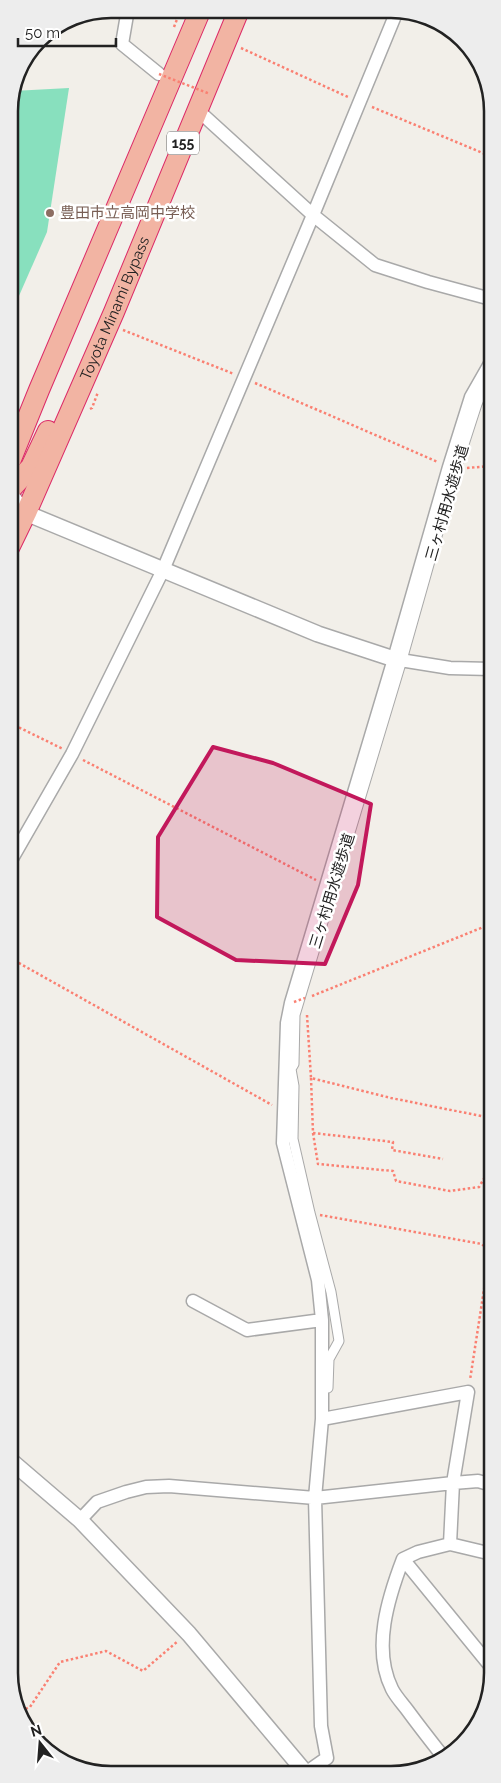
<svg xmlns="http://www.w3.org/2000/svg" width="501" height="1783" font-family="Raleway,'Noto Sans JP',sans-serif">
  <rect width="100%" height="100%" fill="#f2efe9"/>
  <!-- pitch -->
  <path fill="#88e0be" d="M 69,88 L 47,232 L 15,305 L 9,307 L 9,104 L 13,91 Z"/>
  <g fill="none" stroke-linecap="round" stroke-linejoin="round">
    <defs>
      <path id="pedestrian" d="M 328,1388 L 329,1359 L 339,1341 L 331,1292 L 310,1213 L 293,1139 L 294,1086 L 291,1069 L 294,1064 L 295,1015 L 402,660 L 456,469 L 477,404 L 489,376"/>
      <path id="minor" d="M 128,9 L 122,44 L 159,74
        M 202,114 L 313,215 L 375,265 L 428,282 L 491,299
        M 394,659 L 450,668 L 491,669
        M 10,862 L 72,754 L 163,570 L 313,215 L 397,11
        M 193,1301 L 247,1330 L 322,1320
        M 322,1419 L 468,1392 L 453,1483 L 450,1544
        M 80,1520 L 97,1502 L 126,1492 L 146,1487 L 169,1486 L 315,1498 L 453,1483 L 478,1481 L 492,1485
        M 403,1559 L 492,1668
        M 441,1754 C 430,1740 419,1726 408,1711 C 403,1704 396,1697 392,1689 C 372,1649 388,1598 403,1559 L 418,1552 L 450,1544 L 492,1554
        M 307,1772 L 327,1758 L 321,1726 L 315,1498 L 322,1419 L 322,1320 L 318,1280 L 283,1143 L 287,1023 L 291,1003 L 394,659 L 449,467 L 471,397 L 491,362"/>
      <path id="tertiary" d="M 9,492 L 19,506 L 26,513 L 318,634 L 394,659
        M 10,1460 L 80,1520 L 189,1634 L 305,1772"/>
      <g id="trunk">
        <path d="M 9,464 L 39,390 L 201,9"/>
        <path d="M 9,491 L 31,467 L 48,431"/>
        <path id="s1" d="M 9,548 L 26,513 L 114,312 L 239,10"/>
      </g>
    </defs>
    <!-- pedestrian casing -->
    <use href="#pedestrian" stroke="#a9a9a9" stroke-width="11"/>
    <!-- minor casing -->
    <use href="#minor" stroke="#a9a9a9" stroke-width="15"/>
    <!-- tertiary casing -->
    <use href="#tertiary" stroke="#a9a9a9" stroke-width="18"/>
    <!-- trunk casing -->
    <use href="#trunk" stroke="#dc2a67" stroke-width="22"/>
    <!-- path -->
    <path stroke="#fa8072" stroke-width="2.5" stroke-dasharray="2.5 2.5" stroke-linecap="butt" d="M 174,27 L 181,9
      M 241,48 L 348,97
      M 372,107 L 490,156
      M 123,330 L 234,374
      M 255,383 L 438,462
      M 90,409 L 92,408 L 98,392
      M 467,468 L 491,466
      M 10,723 L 63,749
      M 83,760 L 316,880
      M 10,958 L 272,1105
      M 312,996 L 491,924
      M 307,1015 L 311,1078 L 391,1098 L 491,1118
      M 311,1078 L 313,1133 L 318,1164 L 393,1171 L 396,1181 L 450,1191 L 479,1187 L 491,1167
      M 313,1133 L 393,1142 L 392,1150 L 443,1159
      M 320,1215 L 482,1244 L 488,1250 L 489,1257 L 470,1380
      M 21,1711 L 30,1707 L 60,1662 L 106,1651 L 143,1671 L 178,1641"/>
    <!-- pedestrian -->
    <use href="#pedestrian" stroke="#fff" stroke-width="9"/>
    <!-- minor -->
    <use href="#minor" stroke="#fff" stroke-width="12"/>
    <!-- tertiary -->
    <use href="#tertiary" stroke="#fff" stroke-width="15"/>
    <!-- trunk -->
    <use href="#trunk" stroke="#f2b4a3" stroke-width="20"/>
    <!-- path-bridge -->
    <path stroke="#fa8072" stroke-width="2.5" stroke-dasharray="2.5 2.5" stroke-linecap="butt" d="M 159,74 L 210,94
      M 294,1002 L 305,998"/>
  </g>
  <!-- marked area -->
  <path fill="#c2185b" fill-opacity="0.2" stroke="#c2185b" stroke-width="4" stroke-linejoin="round" d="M 213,747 L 273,763 L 371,804 L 358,885 L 325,964 L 236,960 L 157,917 L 158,837 Z"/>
  <!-- markers -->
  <circle fill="#8d6e63" stroke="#fff" stroke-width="2" cx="50" cy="213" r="5"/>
  <g text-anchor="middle" stroke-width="5" stroke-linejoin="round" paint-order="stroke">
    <!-- shield labels -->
    <rect fill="#fff" stroke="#646464" stroke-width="1" x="167" y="131.5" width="32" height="23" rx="4"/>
    <g font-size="14" font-weight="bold" fill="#222">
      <text x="183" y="148">155</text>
    </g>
    <!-- education labels -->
    <g font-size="15" fill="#785e54" stroke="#fff" text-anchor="start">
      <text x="60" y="218">豊田市立高岡中学校</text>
    </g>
    <!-- street labels -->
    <g font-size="15" fill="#222" stroke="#fff">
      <text dy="5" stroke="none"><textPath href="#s1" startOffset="262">Toyota Minami Bypass</textPath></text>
      <text transform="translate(447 503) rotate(-74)" y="5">三ヶ村用水遊歩道</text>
      <text transform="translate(332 891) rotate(-73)" y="5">三ヶ村用水遊歩道</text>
    </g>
  </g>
  <!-- crop -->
  <path d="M0 0H501V1783H0ZM111 18H391A93 93 0 0 1 484 111V1673A93 93 0 0 1 391 1766H111A93 93 0 0 1 18 1673V111A93 93 0 0 1 111 18Z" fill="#ededed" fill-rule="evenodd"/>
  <path fill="none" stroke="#222" stroke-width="2.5" d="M111 18H391A93 93 0 0 1 484 111V1673A93 93 0 0 1 391 1766H111A93 93 0 0 1 18 1673V111A93 93 0 0 1 111 18Z"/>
  <!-- north arrow -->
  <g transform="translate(40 1743) rotate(343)" stroke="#ffffff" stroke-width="4" paint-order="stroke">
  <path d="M0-4L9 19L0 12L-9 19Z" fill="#222222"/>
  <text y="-8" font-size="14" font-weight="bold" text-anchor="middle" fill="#222222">N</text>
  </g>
  <!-- scale -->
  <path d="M18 38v8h98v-8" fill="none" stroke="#222222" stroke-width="2.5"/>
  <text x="25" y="38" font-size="15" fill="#222222" stroke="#ffffff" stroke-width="4" paint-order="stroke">50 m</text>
</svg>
